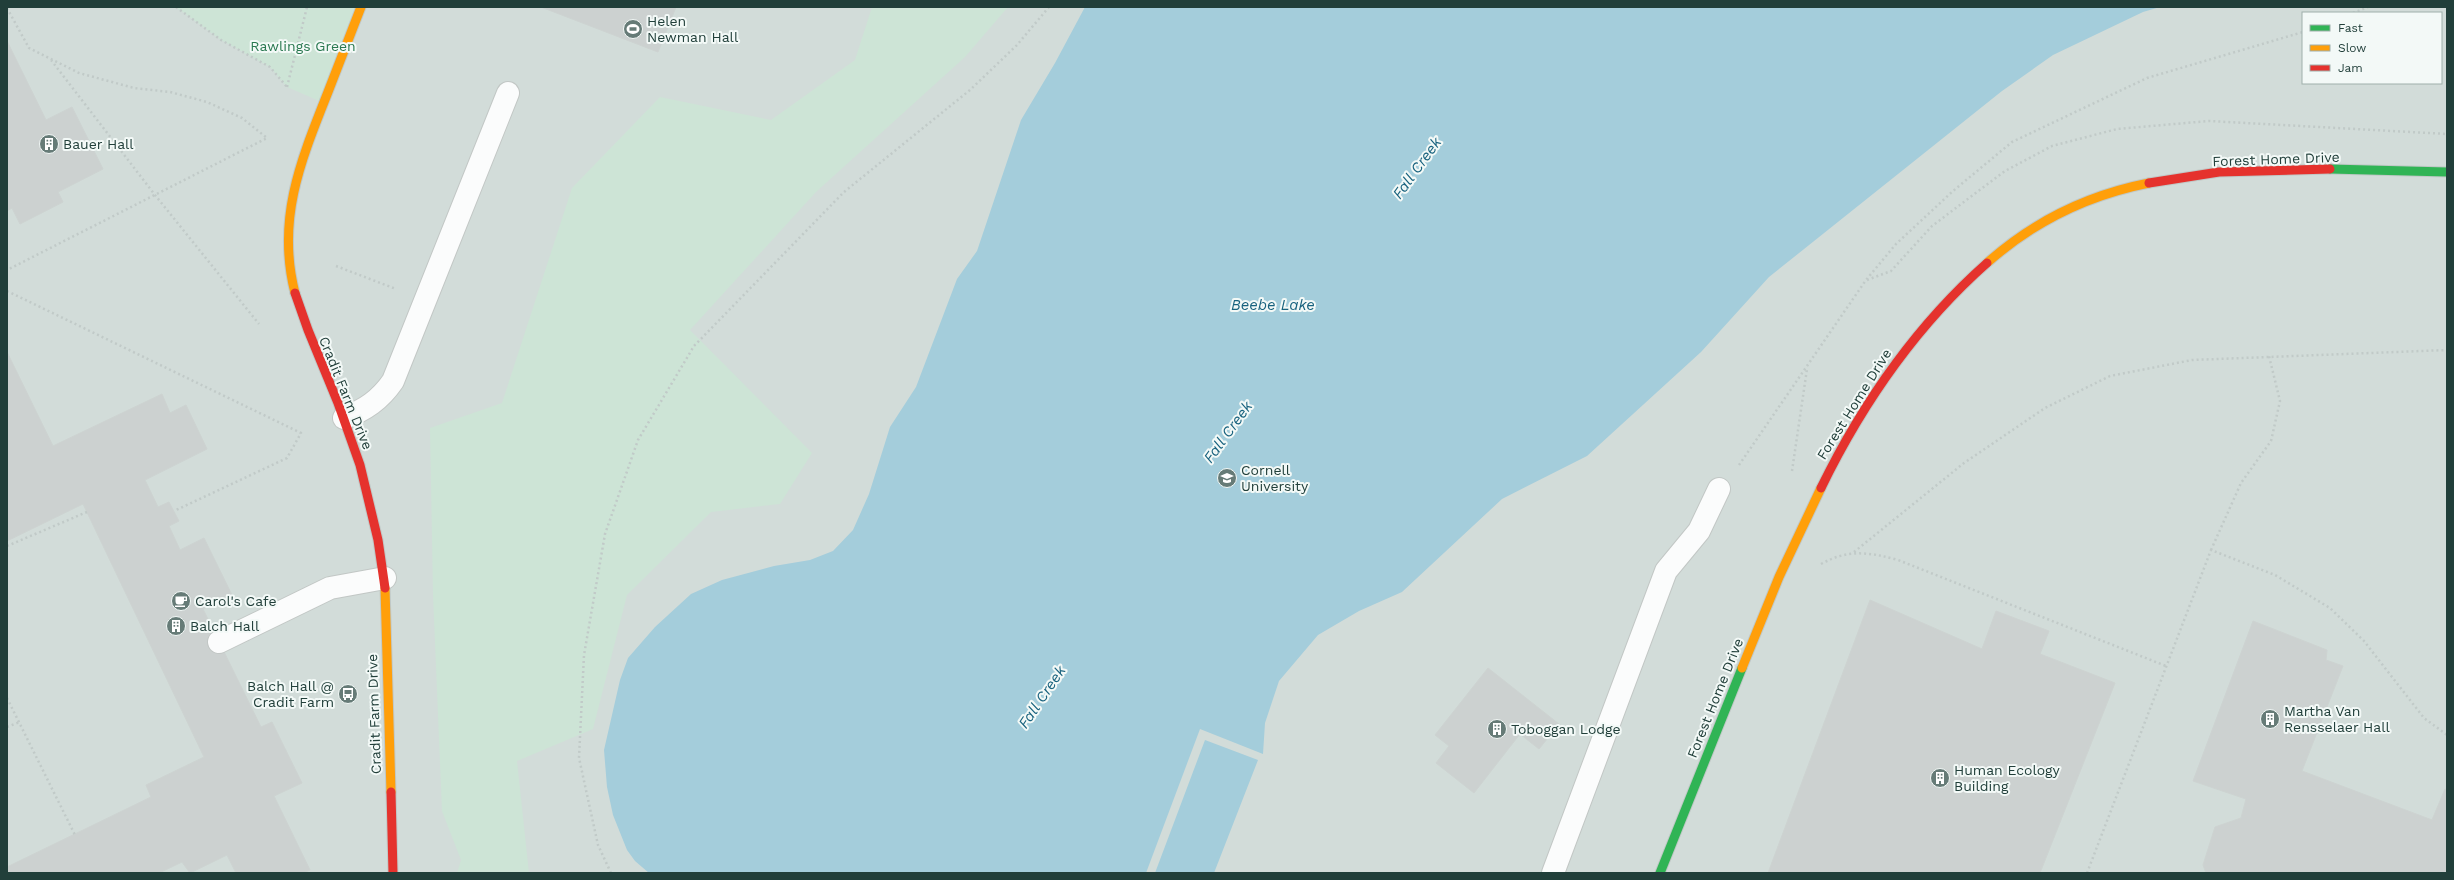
<svg xmlns="http://www.w3.org/2000/svg" width="2454" height="880" font-family="'Work Sans',sans-serif">
  <rect width="100%" height="100%" fill="#e5eae8"/>
  <!-- built -->
  <path fill="#d2dcd9" fill-rule="evenodd" d="M 7,7 L 2447,7 L 2447,873 L 7,873 ZM 2303,13 L 2441,13 L 2441,83 L 2303,83 Z"/>
  <!-- green -->
  <path fill="#cde4d6" d="M 176,7 L 361,7 L 324,103 L 287,87 L 270,67 L 221,40 Z
    M 872,7 L 1008,7 L 965,57 L 816,192 L 690,330 L 812,453 L 780,504 L 711,512 L 627,595 L 593,729 L 517,761 L 529,873 L 457,873 L 461,860 L 442,811 L 433,595 L 430,428 L 502,403 L 572,188 L 660,97 L 771,120 L 855,60 Z"/>
  <!-- water -->
  <path fill="#a4cddb" d="M 1085,7 L 2160,7 L 2143,12 L 2053,55 L 2002,91 L 1769,277 L 1701,352 L 1587,456 L 1502,499 L 1402,592 L 1359,611 L 1318,635 L 1279,681 L 1265,723 L 1263,754 L 1200,729 L 1146,873 L 649,873 L 635,861 L 627,850 L 613,815 L 607,787 L 604,750 L 620,680 L 628,658 L 655,627 L 691,594 L 722,580 L 774,566 L 810,560 L 833,551 L 853,530 L 869,494 L 890,427 L 916,387 L 957,279 L 977,251 L 1021,120 L 1055,63 Z
    M 1205,740 L 1258,760 L 1214,873 L 1155,873 Z"/>
  <!-- building -->
  <path fill="#ccd1d0" stroke="#cdd3d1" d="M 541,7 L 676,7 L 658,52 Z
    M 7,41 L 46,120 L 72,107 L 103,169 L 58,192 L 63,202 L 20,224 L 12,208 L 7,211 Z
    M 7,352 L 53,446 L 162,394 L 170,413 L 186,405 L 207,449 L 145,480 L 158,507 L 169,502 L 179,521 L 169,526 L 180,550 L 204,538 L 232,595 L 203,609 L 261,727 L 272,722 L 302,783 L 274,796 L 310,870 L 303,873 L 236,873 L 227,855 L 190,873 L 182,862 L 159,873 L 7,873 L 7,867 L 151,797 L 146,785 L 204,757 L 83,504 L 7,541 Z
    M 1870,600 L 1982,649 L 1996,611 L 2049,631 L 2040,654 L 2115,683 L 2040,873 L 1768,873 Z
    M 2253,621 L 2327,650 L 2326,660 L 2343,666 L 2302,771 L 2432,820 L 2445,789 L 2447,790 L 2447,873 L 2206,873 L 2203,865 L 2215,827 L 2241,818 L 2246,799 L 2193,781 Z
    M 1488,668 L 1559,724 L 1539,749 L 1520,734 L 1474,793 L 1436,763 L 1449,746 L 1435,735 Z"/>
  <g fill="none" stroke-linecap="round" stroke-linejoin="round">
    <defs>
      <path id="lane" d="M 344,418 C 365,410 380,400 393,381 L 508,93
        M 219,642 L 330,588 L 385,578
        M 1553,873 L 1666,571 L 1699,531 L 1719,489"/>
      <path id="fast" d="M 2330,169 L 2447,172
        M 1660,873 L 1742,668"/>
      <path id="slow" d="M 1987,263 C 2034,221 2088,195 2149,183
        M 295,293 C 276,219 301,160 328,92 C 339,64 350,35 361,7
        M 385,588 L 391,792
        M 1742,668 L 1779,577 L 1821,488"/>
      <path id="jam" d="M 2149,183 L 2219,172 L 2330,169
        M 295,293 L 308,330 L 338,403 L 360,465 L 378,540 L 385,588
        M 1821,488 C 1862,404 1917,325 1987,263
        M 391,792 L 393,873"/>
    </defs>
    <!-- lane casing -->
    <use href="#lane" stroke="#c2c7c5" stroke-width="24"/>
    <!-- fast casing -->
    <use href="#fast" stroke="#c0c8c6" stroke-width="11"/>
    <!-- slow casing -->
    <use href="#slow" stroke="#c0c8c6" stroke-width="11"/>
    <!-- jam casing -->
    <use href="#jam" stroke="#c0c8c6" stroke-width="11"/>
    <!-- path -->
    <path stroke="#c1cac8" stroke-width="2.5" stroke-dasharray="2 3" stroke-linecap="butt" d="M 176,7 L 221,40 L 270,67 L 287,87
      M 7,8 L 29,48 L 79,73 L 134,88 L 170,92 L 207,102 L 242,118 L 267,138 L 7,270
      M 2353,13 L 2368,7
      M 51,60 L 155,195 L 259,324
      M 287,87 L 307,7
      M 336,266 L 396,289
      M 1867,280 L 1891,271 L 1932,226 L 2005,171 L 2052,146 L 2117,129 L 2209,121 L 2447,134
      M 7,291 L 301,433 L 287,458 L 174,511
      M 1739,465 L 1866,280 L 1896,244 L 1953,191 L 2012,142 L 2147,78 L 2303,32
      M 1792,471 L 1807,369
      M 7,546 L 87,512
      M 2211,550 L 2241,483 L 2271,441 L 2280,401 L 2269,356
      M 1854,552 L 1964,463 L 2045,408 L 2110,376 L 2192,360 L 2447,350
      M 1821,564 C 1848,549 1869,552 1898,560 L 2166,666
      M 7,698 L 75,835
      M 7,727 L 20,722
      M 611,873 L 598,845 L 579,758 L 584,655 L 605,534 L 638,440 L 694,346 L 844,192 L 970,90 L 1017,45 L 1049,7
      M 2087,873 L 2211,550 L 2275,575 L 2330,608 L 2364,641 L 2424,718 L 2447,735"/>
    <!-- lane -->
    <use href="#lane" stroke="#fbfcfc" stroke-width="22"/>
    <!-- fast -->
    <use href="#fast" stroke="#30b455" stroke-width="9"/>
    <!-- slow -->
    <use href="#slow" stroke="#ff9f0a" stroke-width="9"/>
    <!-- jam -->
    <use href="#jam" stroke="#e5322d" stroke-width="9"/>
  </g>
  <!-- icons -->
  <defs>
    <symbol id="stadium-disc" viewBox="-11 -11 22 22"><circle r="9.5" fill="#667b77" stroke="#f3f9f7"/><path d="M0-5a6.5 5 0 1 0 0 10a6.5 5 0 1 0 0-10ZM-3.5-1.8h7v3.6h-7Z" fill="#fff"/></symbol>
    <symbol id="building-disc" viewBox="-11 -11 22 22"><circle r="9.5" fill="#667b77" stroke="#f3f9f7"/><path d="M-4-6H4V6H1V3H-1V6H-4ZM-2.5-4.3h1.7v1.8h-1.7ZM.8-4.3h1.7v1.8H.8ZM-2.5-1h1.7V.8h-1.7ZM.8-1h1.7V.8H.8Z" fill="#fff"/></symbol>
    <symbol id="university-disc" viewBox="-11 -11 22 22"><circle r="9.5" fill="#667b77" stroke="#f3f9f7"/><path d="M0-5L7-2L0 1L-7-2ZM-4 1L0 2.5L4 1V4Q0 6-4 4Z" fill="#fff"/></symbol>
    <symbol id="cafe-disc" viewBox="-11 -11 22 22"><circle r="9.5" fill="#667b77" stroke="#f3f9f7"/><path d="M-5.5-4.5H6V0H3Q3 3.5 0 3.5H-2.5Q-5.5 3.5-5.5 0ZM3-3.2v2h1.7v-2ZM-6 4.5H4V6H-6Z" fill="#fff"/></symbol>
    <symbol id="bus-disc" viewBox="-11 -11 22 22"><circle r="9.5" fill="#667b77" stroke="#f3f9f7"/><path d="M-5-6H5V4H4V6H2V4H-2V6H-4V4H-5ZM-3.5-4V0h7V-4ZM-3.5 1.2v1.5H-2V1.2ZM2 1.2v1.5H3.5V1.2Z" fill="#fff"/></symbol>
  </defs>
  <g fill-rule="evenodd">
    <use href="#stadium-disc" x="622" y="18" width="22" height="22"/>
    <use href="#building-disc" x="38" y="133" width="22" height="22"/>
    <use href="#university-disc" x="1216" y="467" width="22" height="22"/>
    <use href="#cafe-disc" x="170" y="590" width="22" height="22"/>
    <use href="#building-disc" x="165" y="615" width="22" height="22"/>
    <use href="#bus-disc" x="337" y="683" width="22" height="22"/>
    <use href="#building-disc" x="2259" y="708" width="22" height="22"/>
    <use href="#building-disc" x="1486" y="718" width="22" height="22"/>
    <use href="#building-disc" x="1929" y="767" width="22" height="22"/>
  </g>
  <g text-anchor="middle" stroke-width="4" stroke-linejoin="round" paint-order="stroke">
    <!-- poi labels -->
    <g font-size="14" fill="#213f3a" stroke="#f3f9f7" text-anchor="start">
      <text x="647" y="26">Helen<tspan x="647" dy="16">Newman Hall</tspan></text>
      <text x="63" y="149">Bauer Hall</text>
      <text x="1241" y="475">Cornell<tspan x="1241" dy="16">University</tspan></text>
      <text x="195" y="606">Carol's Cafe</text>
      <text x="190" y="631">Balch Hall</text>
      <text x="334" y="691" text-anchor="end">Balch Hall @<tspan x="334" dy="16">Cradit Farm</tspan></text>
      <text x="2284" y="716">Martha Van<tspan x="2284" dy="16">Rensselaer Hall</tspan></text>
      <text x="1511" y="734">Toboggan Lodge</text>
      <text x="1954" y="775">Human Ecology<tspan x="1954" dy="16">Building</tspan></text>
    </g>
    <!-- park labels -->
    <g font-size="14" fill="#297850" stroke="#f3f9f7">
      <text x="303" y="51">Rawlings Green</text>
    </g>
    <!-- street labels -->
    <g font-size="14" fill="#213f3a" stroke="#f3f9f7">
      <text transform="translate(2276 159) rotate(-2)" y="5">Forest Home Drive</text>
      <text transform="translate(346 393) rotate(68)" y="5">Cradit Farm Drive</text>
      <text transform="translate(1854 404) rotate(-58)" y="5">Forest Home Drive</text>
      <text transform="translate(1715 698) rotate(-68)" y="5">Forest Home Drive</text>
      <text transform="translate(374 714) rotate(-92)" y="5">Cradit Farm Drive</text>
    </g>
    <!-- water labels -->
    <g font-size="15" font-style="italic" fill="#18627e" stroke="#f3f9f7">
      <text transform="translate(1417 168) rotate(-54)" y="5">Fall Creek</text>
      <text x="1273" y="310">Beebe Lake</text>
      <text transform="translate(1228 432) rotate(-54)" y="5">Fall Creek</text>
      <text transform="translate(1042 697) rotate(-56)" y="5">Fall Creek</text>
    </g>
  </g>
  <!-- border -->
  <rect width="2454" height="880" fill="none" stroke="#213f3a" stroke-width="16"/>
  <!-- legend -->
  <rect x="2302" y="12" width="140" height="72" fill="#f3f9f7" stroke="#9fafab"/>
  <rect x="2310" y="25" width="20" height="6" fill="#30b455" stroke="#9fafab"/>
  <text x="2338" y="32" font-size="12" fill="#213f3a">Fast</text>
  <rect x="2310" y="45" width="20" height="6" fill="#ff9f0a" stroke="#9fafab"/>
  <text x="2338" y="52" font-size="12" fill="#213f3a">Slow</text>
  <rect x="2310" y="65" width="20" height="6" fill="#e5322d" stroke="#9fafab"/>
  <text x="2338" y="72" font-size="12" fill="#213f3a">Jam</text>
</svg>
